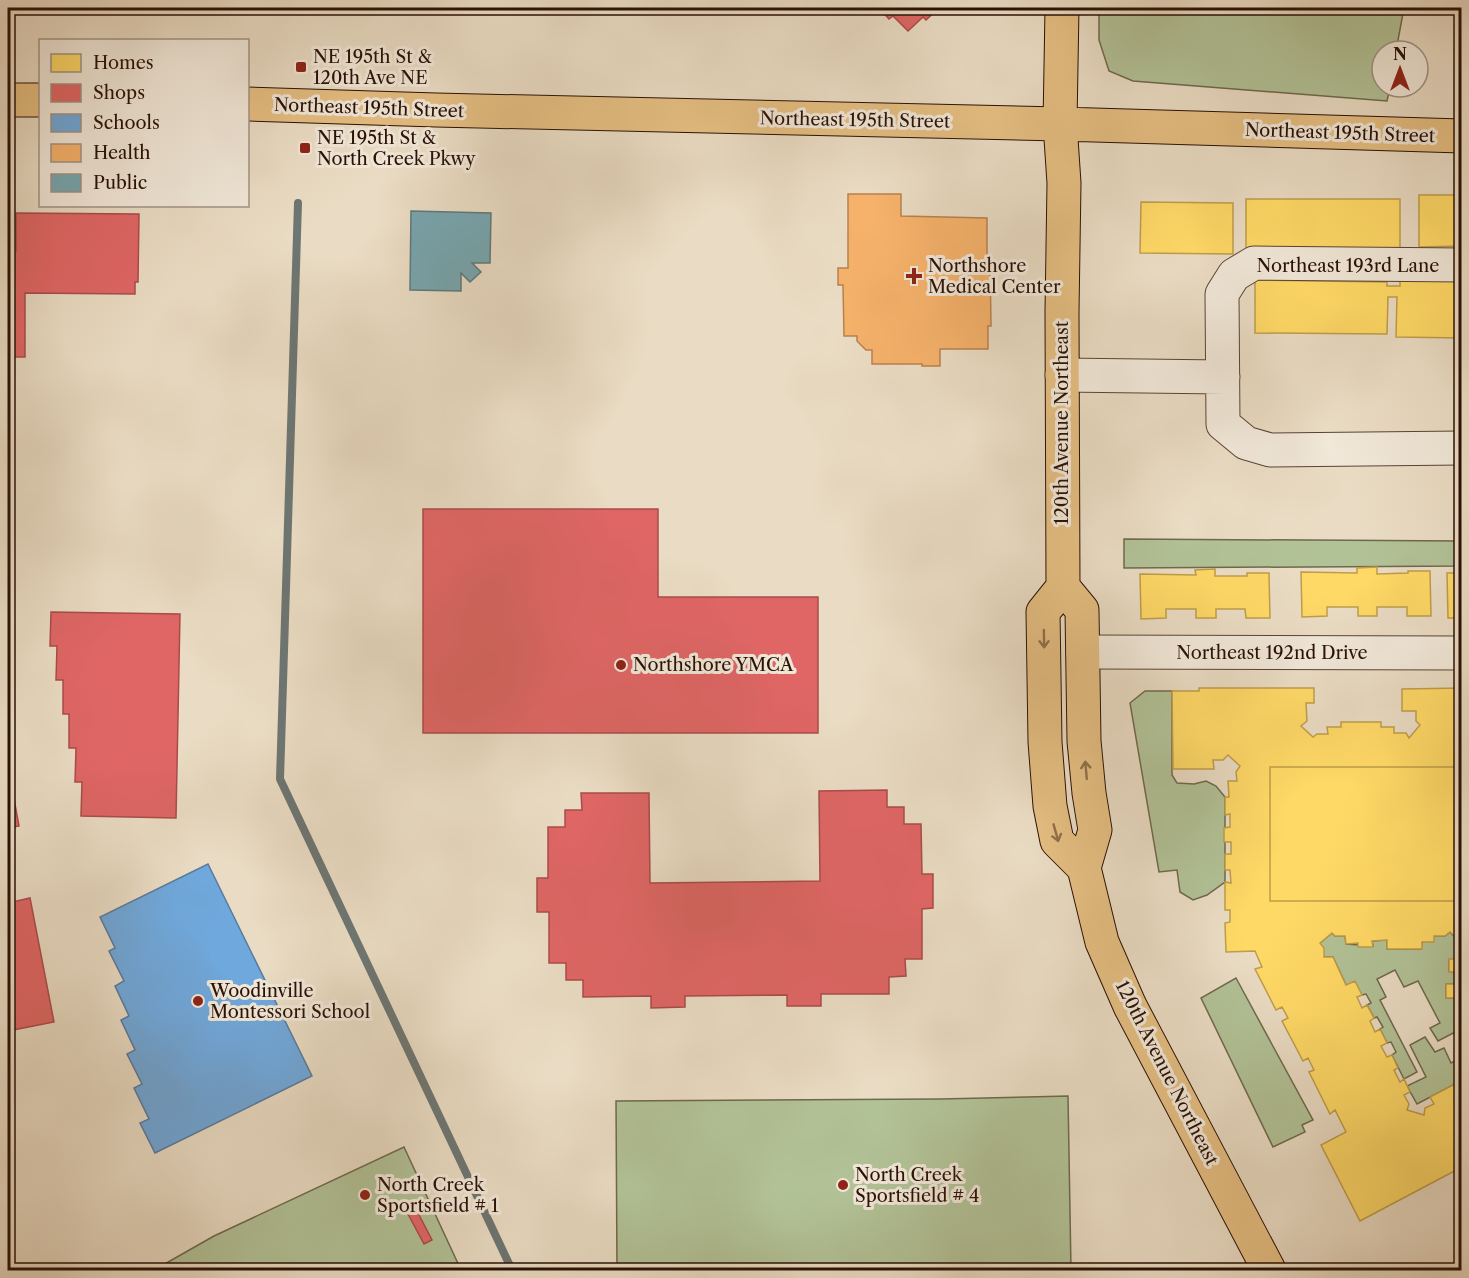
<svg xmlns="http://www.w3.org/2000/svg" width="1469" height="1278" font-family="'Libre Caslon Text',serif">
  <rect width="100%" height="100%" fill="#eadcc4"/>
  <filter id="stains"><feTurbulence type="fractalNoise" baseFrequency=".00333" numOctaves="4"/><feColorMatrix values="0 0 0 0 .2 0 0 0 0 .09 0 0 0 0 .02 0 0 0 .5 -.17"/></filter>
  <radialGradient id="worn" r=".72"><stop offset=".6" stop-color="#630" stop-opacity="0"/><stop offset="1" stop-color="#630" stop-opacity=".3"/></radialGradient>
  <!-- green -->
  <path fill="#b2c297" stroke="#6e694e" stroke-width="1.5" d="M 1099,8 L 1404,8 L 1396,51 L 1382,51 L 1382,87 L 1390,87 L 1387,101 L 1133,81 L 1109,71 L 1099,40 Z
    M 1124,539 L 1461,541 L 1461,566 L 1124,568 Z
    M 1145,691 L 1172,691 L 1172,775 L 1177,783 L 1194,784 L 1206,781 L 1216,786 L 1225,797 L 1225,882 L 1207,895 L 1193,900 L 1180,892 L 1177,870 L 1159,872 L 1130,703 Z
    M 1450,932 L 1461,944 L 1457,948 L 1457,959 L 1449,960 L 1449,971 L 1454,972 L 1455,984 L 1446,984 L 1446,998 L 1461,998 L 1461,1029 L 1438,1041 L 1430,1028 L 1440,1023 L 1418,981 L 1404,987 L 1395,970 L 1377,979 L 1386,997 L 1380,1000 L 1417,1072 L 1404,1079 L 1392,1055 L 1396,1052 L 1391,1042 L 1387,1043 L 1380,1029 L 1383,1027 L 1377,1017 L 1374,1018 L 1367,1005 L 1371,1003 L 1366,994 L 1362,995 L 1346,985 L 1333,957 L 1324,957 L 1320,943 L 1332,933 L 1335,936 L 1345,936 L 1346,944 L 1373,946 L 1372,941 L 1387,940 L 1387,949 L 1421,949 L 1422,942 L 1434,936 L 1445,936 Z
    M 1236,978 L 1313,1120 L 1302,1125 L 1305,1132 L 1273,1147 L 1201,998 Z
    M 1425,1037 L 1435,1052 L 1444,1048 L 1451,1063 L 1461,1058 L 1461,1081 L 1417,1104 L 1407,1086 L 1426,1077 L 1410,1045 Z
    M 1068,1096 L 1071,1270 L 617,1269 L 616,1101 L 940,1099 Z
    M 404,1147 L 461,1270 L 154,1270 L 214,1236 Z"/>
  <!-- homes -->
  <path fill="#ffd966" stroke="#bf9d49" stroke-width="1.5" d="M 1419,195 L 1462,195 L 1462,246 L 1419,247 Z
    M 1246,199 L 1400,199 L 1400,251 L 1246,250 Z
    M 1141,202 L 1233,203 L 1233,254 L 1140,253 Z
    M 1400,278 L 1462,279 L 1462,338 L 1396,337 L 1397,297 L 1388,297 L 1387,334 L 1255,333 L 1255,280 L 1387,282 L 1387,286 L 1400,286 Z
    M 1377,567 L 1377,574 L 1408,573 L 1408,571 L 1430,571 L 1431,616 L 1407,616 L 1407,607 L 1377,607 L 1377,616 L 1358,616 L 1358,607 L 1327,607 L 1327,616 L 1302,617 L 1301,572 L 1357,573 L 1357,568 Z
    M 1215,569 L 1215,576 L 1247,576 L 1247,573 L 1269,573 L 1270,618 L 1246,618 L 1245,609 L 1216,609 L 1216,618 L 1196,618 L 1196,609 L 1166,609 L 1166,618 L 1141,619 L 1140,574 L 1196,575 L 1195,570 Z
    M 1447,573 L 1462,573 L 1462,618 L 1448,618 Z
    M 1199,688 L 1314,688 L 1314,703 L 1306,703 L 1307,721 L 1301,726 L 1313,737 L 1317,734 L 1328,734 L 1327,727 L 1341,727 L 1341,722 L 1381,722 L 1381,727 L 1394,727 L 1394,733 L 1406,733 L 1409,738 L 1420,725 L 1416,721 L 1416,711 L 1402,711 L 1402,689 L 1462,688 L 1462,767 L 1270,767 L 1270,901 L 1462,901 L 1462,943 L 1450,932 L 1445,936 L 1434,936 L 1434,942 L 1422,942 L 1422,949 L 1387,949 L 1387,940 L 1372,941 L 1373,947 L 1358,947 L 1358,943 L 1346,944 L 1345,936 L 1335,936 L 1332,933 L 1320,943 L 1324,948 L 1324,957 L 1333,957 L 1346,985 L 1355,981 L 1362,995 L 1357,997 L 1362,1008 L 1367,1005 L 1374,1018 L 1370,1021 L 1375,1032 L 1380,1029 L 1387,1043 L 1381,1046 L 1387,1057 L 1392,1055 L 1398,1068 L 1394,1070 L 1400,1082 L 1404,1079 L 1410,1092 L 1404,1095 L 1409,1104 L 1407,1110 L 1424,1115 L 1425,1108 L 1434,1104 L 1430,1097 L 1455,1084 L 1458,1089 L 1462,1088 L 1462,1167 L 1360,1221 L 1321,1145 L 1346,1132 L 1335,1110 L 1330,1114 L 1309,1072 L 1314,1070 L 1308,1058 L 1303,1061 L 1282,1021 L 1288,1018 L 1282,1007 L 1276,1010 L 1255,969 L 1262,967 L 1255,951 L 1226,952 L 1225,923 L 1230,922 L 1230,910 L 1225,910 L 1225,882 L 1231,883 L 1230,870 L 1225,870 L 1225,854 L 1231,854 L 1231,842 L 1224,842 L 1224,828 L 1230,827 L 1230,814 L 1225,815 L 1225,797 L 1229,797 L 1228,781 L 1237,781 L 1236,772 L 1240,766 L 1228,755 L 1223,760 L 1213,760 L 1214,769 L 1173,769 L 1172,691 L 1199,691 Z
    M 1270,767 L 1462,767 L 1462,901 L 1270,901 Z
    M 1462,944 L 1462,998 L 1446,998 L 1446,984 L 1455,984 L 1454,972 L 1449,972 L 1449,959 L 1457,959 L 1457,948 Z"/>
  <!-- shops -->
  <path fill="#e06666" stroke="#a94c49" stroke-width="1.5" d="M 879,8 L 939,8 L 926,20 L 923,17 L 908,31 L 893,16 L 889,19 Z
    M 16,213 L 139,214 L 138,282 L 135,282 L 135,294 L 25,293 L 25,357 L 8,357 L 8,250 L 16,251 Z
    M 423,509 L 658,509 L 658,597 L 818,597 L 818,733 L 423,733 Z
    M 51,612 L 180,614 L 176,818 L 81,816 L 82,782 L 75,782 L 76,748 L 69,748 L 69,714 L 63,714 L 63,680 L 56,680 L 57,646 L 50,646 Z
    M 8,766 L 19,826 L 8,828 Z
    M 887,790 L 887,807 L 904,807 L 904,824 L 921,824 L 922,874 L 933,874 L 933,908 L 922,909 L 922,959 L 905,959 L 906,976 L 889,977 L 889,994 L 821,994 L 821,1006 L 787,1006 L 787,995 L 685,996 L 685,1007 L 651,1008 L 651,996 L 583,997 L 583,980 L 566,980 L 566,963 L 549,963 L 549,912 L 537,912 L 537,878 L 548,878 L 548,827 L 565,827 L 565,810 L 582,810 L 581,793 L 649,793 L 650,883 L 820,881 L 819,791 Z
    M 30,898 L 54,1022 L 8,1031 L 8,903 Z
    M 416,1209 L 432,1240 L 424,1244 L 408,1214 Z"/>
  <!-- schools -->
  <path fill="#6fa8dc" stroke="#5a7a9c" stroke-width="1.5" d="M 208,864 L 312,1076 L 155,1153 L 140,1123 L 149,1119 L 134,1088 L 142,1084 L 127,1054 L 135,1050 L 121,1020 L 129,1016 L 115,986 L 124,981 L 109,951 L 115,948 L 100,917 Z"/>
  <!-- health -->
  <path fill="#f6b26b" stroke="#b8814c" stroke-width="1.5" d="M 848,194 L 901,194 L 901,216 L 987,218 L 987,258 L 990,258 L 991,326 L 988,326 L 988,349 L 940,349 L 940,366 L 922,366 L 922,364 L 872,364 L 872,350 L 866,350 L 857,341 L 857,336 L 844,336 L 843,285 L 838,285 L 838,268 L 848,268 Z"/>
  <!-- public -->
  <path fill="#76a5af" stroke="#5f787c" stroke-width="1.5" d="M 411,211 L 491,213 L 490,263 L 472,263 L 481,272 L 470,282 L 461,273 L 461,291 L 410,290 Z"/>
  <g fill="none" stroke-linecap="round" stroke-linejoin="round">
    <!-- stream -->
    <path stroke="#6d7673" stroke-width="8" d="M 298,203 L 280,779 L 512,1270"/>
    <defs>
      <path id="minor" d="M 1462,265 L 1254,263 L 1234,275 L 1222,294 L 1223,424 L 1246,443 L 1270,450 L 1462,448
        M 1062,375 L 1223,377
        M 1083,652 L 1462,653"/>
      <path id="major" d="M 1062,8 L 1060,124 L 1064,183 L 1062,312 L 1063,587 L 1043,612 L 1045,742 L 1050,806 L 1057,841 L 1084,868
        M 8,100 L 40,100
        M 248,104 L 436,110 L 1060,124 L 1462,136
        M 1063,587 L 1082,610 L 1084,741 L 1089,793 L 1095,830 L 1084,868 L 1102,942 L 1130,1006 L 1269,1270"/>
    </defs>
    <!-- minor casing -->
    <use href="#minor" stroke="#594335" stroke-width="35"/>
    <!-- major casing -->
    <use href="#major" stroke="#291005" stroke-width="35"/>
    <!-- minor -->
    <use href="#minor" stroke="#f1e8d9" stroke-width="33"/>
    <!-- major -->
    <use href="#major" stroke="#e5be82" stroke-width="33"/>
  </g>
  <!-- one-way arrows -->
  <defs><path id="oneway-shaft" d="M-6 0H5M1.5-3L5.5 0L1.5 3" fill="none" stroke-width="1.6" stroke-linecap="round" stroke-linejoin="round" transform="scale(1.5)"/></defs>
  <g stroke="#90704a">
    <use href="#oneway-shaft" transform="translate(1044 639) rotate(89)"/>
    <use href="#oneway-shaft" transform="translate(1086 770) rotate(-95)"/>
    <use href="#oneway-shaft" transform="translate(1056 833) rotate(74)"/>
  </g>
  <!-- markers -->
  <g fill="#8f2418" stroke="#f1e8d9" stroke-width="2">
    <rect x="295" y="61" width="12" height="12" rx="3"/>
    <rect x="299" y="142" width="12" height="12" rx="3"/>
    <path d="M911 267h6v6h6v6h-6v6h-6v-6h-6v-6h6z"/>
    <circle cx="621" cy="665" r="6"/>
    <circle cx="198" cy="1001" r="6"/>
    <circle cx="843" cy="1185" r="6"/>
    <circle cx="365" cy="1195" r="6"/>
  </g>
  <g text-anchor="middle" stroke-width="6" stroke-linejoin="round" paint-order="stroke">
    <!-- poi labels -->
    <g font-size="18" fill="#291005" stroke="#f1e8d9" text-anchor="start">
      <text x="313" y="63">NE 195th St &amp;<tspan x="313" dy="21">120th Ave NE</tspan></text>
      <text x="317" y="144">NE 195th St &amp;<tspan x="317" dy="21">North Creek Pkwy</tspan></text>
      <text x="928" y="272">Northshore<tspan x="928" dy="21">Medical Center</tspan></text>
      <text x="633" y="671">Northshore YMCA</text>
      <text x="210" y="997">Woodinville<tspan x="210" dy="21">Montessori School</tspan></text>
      <text x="855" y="1181">North Creek<tspan x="855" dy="21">Sportsfield # 4</tspan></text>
      <text x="377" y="1191">North Creek<tspan x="377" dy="21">Sportsfield # 1</tspan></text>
    </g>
    <!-- street labels -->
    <g font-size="18" fill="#291005" stroke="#f1e8d9">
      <text transform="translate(369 108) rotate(2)" y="6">Northeast 195th Street</text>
      <text transform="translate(855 120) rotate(1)" y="6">Northeast 195th Street</text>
      <text transform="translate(1340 133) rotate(2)" y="6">Northeast 195th Street</text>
      <text x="1348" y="272">Northeast 193rd Lane</text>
      <text transform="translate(1062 423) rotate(-90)" y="6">120th Avenue Northeast</text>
      <text x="1272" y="659">Northeast 192nd Drive</text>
      <text transform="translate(1167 1073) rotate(63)" y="6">120th Avenue Northeast</text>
    </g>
  </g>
  <!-- margin -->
  <rect width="1469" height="1278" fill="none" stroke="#eadcc4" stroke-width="30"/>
  <rect x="9" y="9" width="1451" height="1260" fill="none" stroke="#291005" stroke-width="3"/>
  <rect x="15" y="15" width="1439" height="1248" fill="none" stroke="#291005" stroke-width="1.5"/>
  <!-- legend -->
  <rect x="39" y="39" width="210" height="168" fill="#f1e8d9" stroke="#a19284" stroke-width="1.5"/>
  <rect x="51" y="54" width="30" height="18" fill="#ffd966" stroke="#a19284" stroke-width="1.5"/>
  <text x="93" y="69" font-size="18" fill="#291005">Homes</text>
  <rect x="51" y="84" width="30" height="18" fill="#e06666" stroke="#a19284" stroke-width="1.5"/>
  <text x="93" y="99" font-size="18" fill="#291005">Shops</text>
  <rect x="51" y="114" width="30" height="18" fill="#6fa8dc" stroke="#a19284" stroke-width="1.5"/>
  <text x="93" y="129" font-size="18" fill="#291005">Schools</text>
  <rect x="51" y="144" width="30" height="18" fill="#f6b26b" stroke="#a19284" stroke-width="1.5"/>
  <text x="93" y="159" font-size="18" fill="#291005">Health</text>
  <rect x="51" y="174" width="30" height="18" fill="#76a5af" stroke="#a19284" stroke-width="1.5"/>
  <text x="93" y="189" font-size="18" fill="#291005">Public</text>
  <!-- north arrow -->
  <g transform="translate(1400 69)"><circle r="28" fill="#f1e8d9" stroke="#a19284" stroke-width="1.5"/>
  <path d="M0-4.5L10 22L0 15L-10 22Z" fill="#8f2418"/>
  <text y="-9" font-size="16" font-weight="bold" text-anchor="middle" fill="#291005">N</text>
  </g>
  <rect width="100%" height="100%" filter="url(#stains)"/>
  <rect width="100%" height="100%" fill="url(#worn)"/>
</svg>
